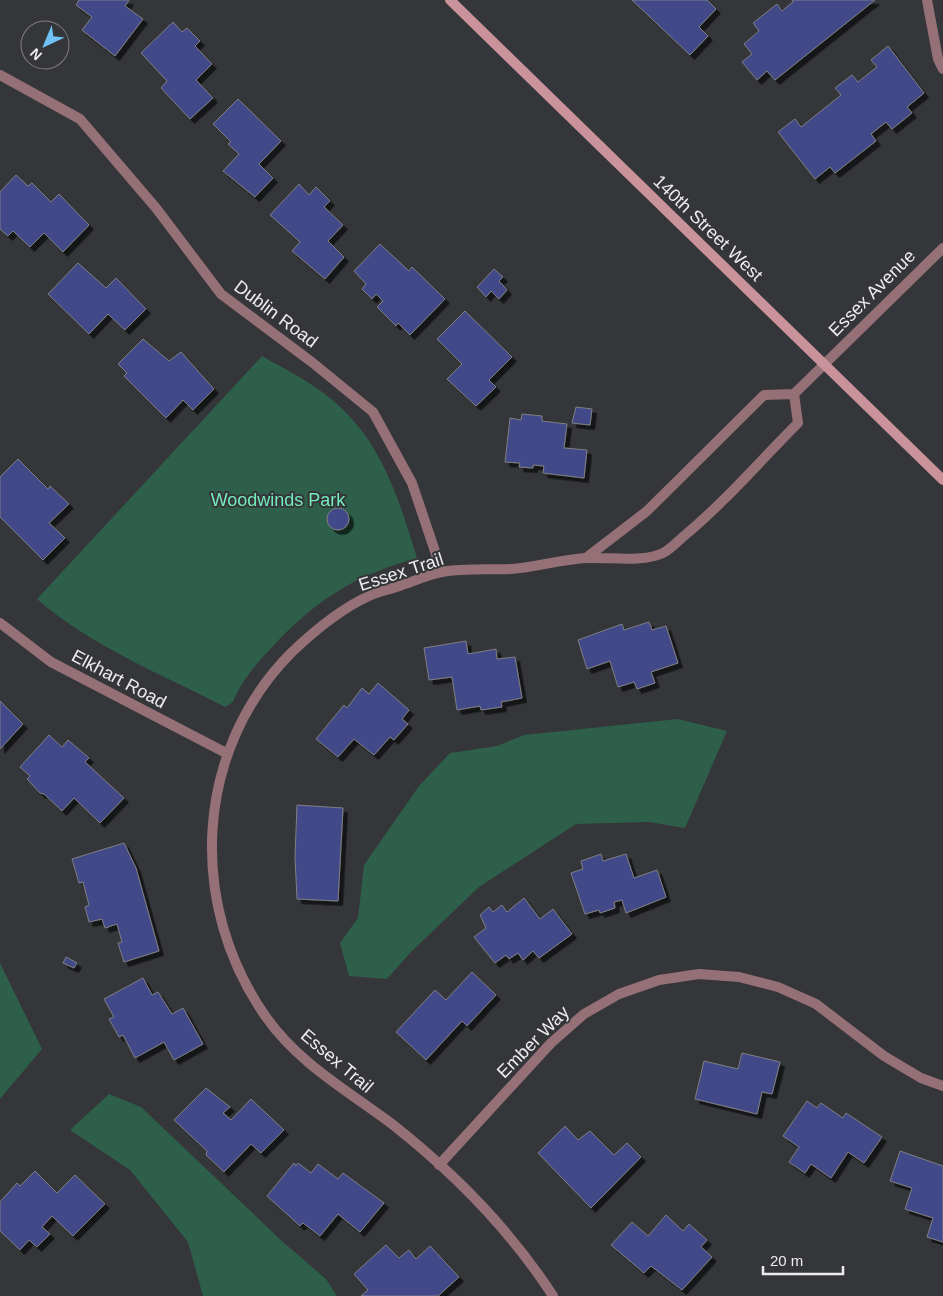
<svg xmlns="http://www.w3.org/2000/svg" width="943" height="1296" font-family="Helvetica,sans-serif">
  <defs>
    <filter id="shadow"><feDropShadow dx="4.5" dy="4.5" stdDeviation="0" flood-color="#0009"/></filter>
  </defs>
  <rect width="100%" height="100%" fill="#353639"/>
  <!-- green -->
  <path fill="#2d5f4a" d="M 262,356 C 286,370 310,381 331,399 C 381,439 399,499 417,558 C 354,576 317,599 273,646 C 257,663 241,681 233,702 L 225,707 C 163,675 89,645 37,599 Z
    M 678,719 L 727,731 L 685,828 L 649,822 L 576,824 L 479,887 L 411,952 L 387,979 L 349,976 L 340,943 L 358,918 L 364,865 L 419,786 L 450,753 L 497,746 L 524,735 Z
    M 0,963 L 42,1049 L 0,1099 Z
    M 109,1094 L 141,1107 L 283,1242 L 326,1279 L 337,1296 L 203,1296 L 188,1242 L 130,1170 L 70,1130 Z"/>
  <!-- building -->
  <path fill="#434a88" stroke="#7e7f83" filter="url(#shadow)" d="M 79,0 L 129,0 L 125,6 L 143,19 L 115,56 L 82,30 L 92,17 L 76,5 Z
    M 632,0 L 707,0 L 716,9 L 699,27 L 708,36 L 690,55 Z
    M 792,0 L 875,0 L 775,80 L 767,71 L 757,80 L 742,62 L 752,54 L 744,44 L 759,31 L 753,23 L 777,4 L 782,11 L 793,2 Z
    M 173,22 L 182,32 L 187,28 L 200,41 L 195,46 L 212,64 L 196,80 L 213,98 L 190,119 L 161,88 L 167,81 L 141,53 Z
    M 888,46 L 924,93 L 907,107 L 912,113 L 892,129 L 886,122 L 871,134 L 876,141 L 835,173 L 830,167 L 815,179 L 778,132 L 795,119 L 801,127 L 841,95 L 835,88 L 852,75 L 858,82 L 877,67 L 871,60 Z
    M 238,99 L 281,141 L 259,164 L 273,178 L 255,197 L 223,171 L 239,154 L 228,144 L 231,142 L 213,124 Z
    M 16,175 L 28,186 L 32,183 L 51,202 L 59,194 L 89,225 L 63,252 L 44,233 L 30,247 L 13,231 L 8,236 L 0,229 L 0,192 Z
    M 299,184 L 309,195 L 316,187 L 330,201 L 324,207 L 343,225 L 328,241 L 344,257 L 325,279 L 292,251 L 300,242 L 270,215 Z
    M 380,244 L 409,271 L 412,267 L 445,299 L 410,335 L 398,323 L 396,326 L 377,307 L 383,301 L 376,294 L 372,299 L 362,289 L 366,284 L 354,271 Z
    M 78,263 L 106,288 L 116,278 L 146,309 L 125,330 L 108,314 L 89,334 L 48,294 Z
    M 494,269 L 503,277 L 499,281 L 507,290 L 499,299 L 491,291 L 486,297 L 477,287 Z
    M 465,311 L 512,357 L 489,380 L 496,387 L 476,406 L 447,379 L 462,364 L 437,339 Z
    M 143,339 L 169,361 L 181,352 L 214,389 L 193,410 L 183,400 L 166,418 L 124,376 L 127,373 L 118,364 Z
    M 576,407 L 592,409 L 590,425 L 572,423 Z
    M 522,414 L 542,416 L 542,421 L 567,424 L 564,448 L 587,450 L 584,478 L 543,473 L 544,466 L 533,465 L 533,468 L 519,467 L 520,463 L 505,462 L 510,418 L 521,420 Z
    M 18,459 L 48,489 L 50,486 L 69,504 L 49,523 L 65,538 L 43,560 L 0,517 L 0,477 Z
    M327 519a11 11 0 1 1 22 0a11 11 0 1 1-22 0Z
    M 649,622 L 652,630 L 666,626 L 678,663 L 651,672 L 655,683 L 637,689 L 634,682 L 618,687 L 610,661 L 587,669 L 578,640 L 622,624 L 624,630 Z
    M 466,641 L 468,654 L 496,649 L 497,659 L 515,657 L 522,698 L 501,702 L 502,707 L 481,710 L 480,706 L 457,710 L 452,677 L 429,680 L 424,648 Z
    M 378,683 L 409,710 L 402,719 L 408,724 L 394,740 L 390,737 L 374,755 L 354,739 L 338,757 L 316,739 L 344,705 L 347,708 L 362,688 L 369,694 Z
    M 0,701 L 23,724 L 0,749 Z
    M 49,735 L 62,747 L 68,740 L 89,758 L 85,762 L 124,798 L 100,823 L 74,798 L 62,811 L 44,794 L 40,793 L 27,779 L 30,776 L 20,767 Z
    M 297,805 L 343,808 L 338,901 L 297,899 L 295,857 Z
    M 124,843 L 136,868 L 159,951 L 124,962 L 118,943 L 122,942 L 117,924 L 105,928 L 102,919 L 89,922 L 85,907 L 89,905 L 83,882 L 79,883 L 72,859 Z
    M 601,854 L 603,861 L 626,854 L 634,878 L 657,870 L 666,897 L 626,913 L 622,900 L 614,902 L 615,908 L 600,913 L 599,910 L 585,914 L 571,873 L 583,869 L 581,861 Z
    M 524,898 L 540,919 L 553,909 L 572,934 L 539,958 L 533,951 L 523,960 L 518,953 L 509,959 L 506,955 L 495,963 L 474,937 L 486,928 L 480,915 L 489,907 L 493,912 L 502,905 L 507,912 Z
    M 66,957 L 77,963 L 74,968 L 63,963 Z
    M 472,972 L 496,995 L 467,1026 L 462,1021 L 426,1060 L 396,1032 L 435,990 L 446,1000 Z
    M 143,978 L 152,995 L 158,992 L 172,1014 L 183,1008 L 203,1044 L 174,1060 L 164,1042 L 135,1058 L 123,1035 L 119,1037 L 109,1019 L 114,1017 L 104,999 Z
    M 742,1053 L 780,1062 L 772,1094 L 762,1092 L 757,1114 L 695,1099 L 704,1061 L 738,1069 Z
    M 206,1088 L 230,1107 L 223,1113 L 231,1120 L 251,1099 L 284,1130 L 261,1153 L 251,1144 L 224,1172 L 206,1155 L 207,1151 L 174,1120 Z
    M 807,1101 L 817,1108 L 821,1103 L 843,1118 L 846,1113 L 882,1137 L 864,1163 L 848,1152 L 831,1178 L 811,1164 L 805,1173 L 789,1162 L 799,1147 L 783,1136 Z
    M 565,1126 L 578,1140 L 590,1131 L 614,1155 L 627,1143 L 641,1157 L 591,1208 L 538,1153 Z
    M 900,1151 L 943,1166 L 943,1242 L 927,1237 L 933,1218 L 905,1209 L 912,1188 L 890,1181 Z
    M 294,1163 L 296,1166 L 298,1163 L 311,1173 L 318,1164 L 338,1179 L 343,1173 L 384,1203 L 360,1232 L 338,1214 L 320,1236 L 303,1223 L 300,1226 L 267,1196 Z
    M 35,1171 L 57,1193 L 75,1175 L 105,1204 L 73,1236 L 52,1216 L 42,1227 L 50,1234 L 37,1247 L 29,1240 L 20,1250 L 0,1231 L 0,1202 L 17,1183 L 20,1186 Z
    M 666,1215 L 683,1231 L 689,1224 L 707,1240 L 701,1247 L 712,1257 L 682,1290 L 651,1266 L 644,1273 L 611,1245 L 632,1222 L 648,1236 Z
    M 386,1245 L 399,1258 L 409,1250 L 416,1259 L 430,1246 L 459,1277 L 438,1296 L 361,1296 L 368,1290 L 354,1274 Z"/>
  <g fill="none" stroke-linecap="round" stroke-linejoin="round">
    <!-- street -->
    <path stroke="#957177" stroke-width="10" d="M 927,0 L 938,59 L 943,69
      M 0,75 L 80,119 L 156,208 L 221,294 L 313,363 L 373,412 L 412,483 L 442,572
      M 586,558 L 647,511 L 764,395 L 794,394 L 943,248
      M 0,623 L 51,662 L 228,754
      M 439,1165 L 551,1043 L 584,1014 L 619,994 L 659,980 L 699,974 L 739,977 L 778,987 L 816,1004 L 884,1056 L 921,1078 L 943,1086
      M 553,1296 C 511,1231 453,1172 392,1124 C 348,1091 298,1063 266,1017 C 187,905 194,751 291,653 C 314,631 340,609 369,596 C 380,591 392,589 402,585 C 415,581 429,574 442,572 C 464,568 489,570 511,569 C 537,567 562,559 587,558 C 610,557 641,563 663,553 C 670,550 678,541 684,536 C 725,502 760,461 798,423 L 794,394"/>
    <!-- secondary -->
    <path stroke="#ca929a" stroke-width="10" d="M 450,0 L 943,480"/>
  </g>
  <g text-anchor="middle" stroke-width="4" stroke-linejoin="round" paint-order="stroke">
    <!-- street labels -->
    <g font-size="18" fill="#ededef" stroke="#353639">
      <text transform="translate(708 228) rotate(44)" y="6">140th Street West</text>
      <text transform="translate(872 293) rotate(-45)" y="6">Essex Avenue</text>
      <text transform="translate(276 314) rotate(37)" y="6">Dublin Road</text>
      <text transform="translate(401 572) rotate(-18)" y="6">Essex Trail</text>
      <text transform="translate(119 679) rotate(28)" y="6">Elkhart Road</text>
      <text transform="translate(533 1042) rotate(-45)" y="6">Ember Way</text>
      <text transform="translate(337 1061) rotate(40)" y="6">Essex Trail</text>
    </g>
    <!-- park labels -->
    <g font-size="18" fill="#73ecbb" stroke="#353639">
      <text x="278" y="506">Woodwinds Park</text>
    </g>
  </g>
  <!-- north arrow -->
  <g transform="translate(45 45) rotate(224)"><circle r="24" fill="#353639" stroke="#7f7f82"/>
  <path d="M0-4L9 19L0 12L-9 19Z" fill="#70c1f4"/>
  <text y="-8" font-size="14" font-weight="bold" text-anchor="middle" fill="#ededef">N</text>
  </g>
  <!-- scale -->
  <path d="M763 1266v8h80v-8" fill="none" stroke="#ededef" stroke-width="2.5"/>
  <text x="770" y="1266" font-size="15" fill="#ededef" stroke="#353639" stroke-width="4" paint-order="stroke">20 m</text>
</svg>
